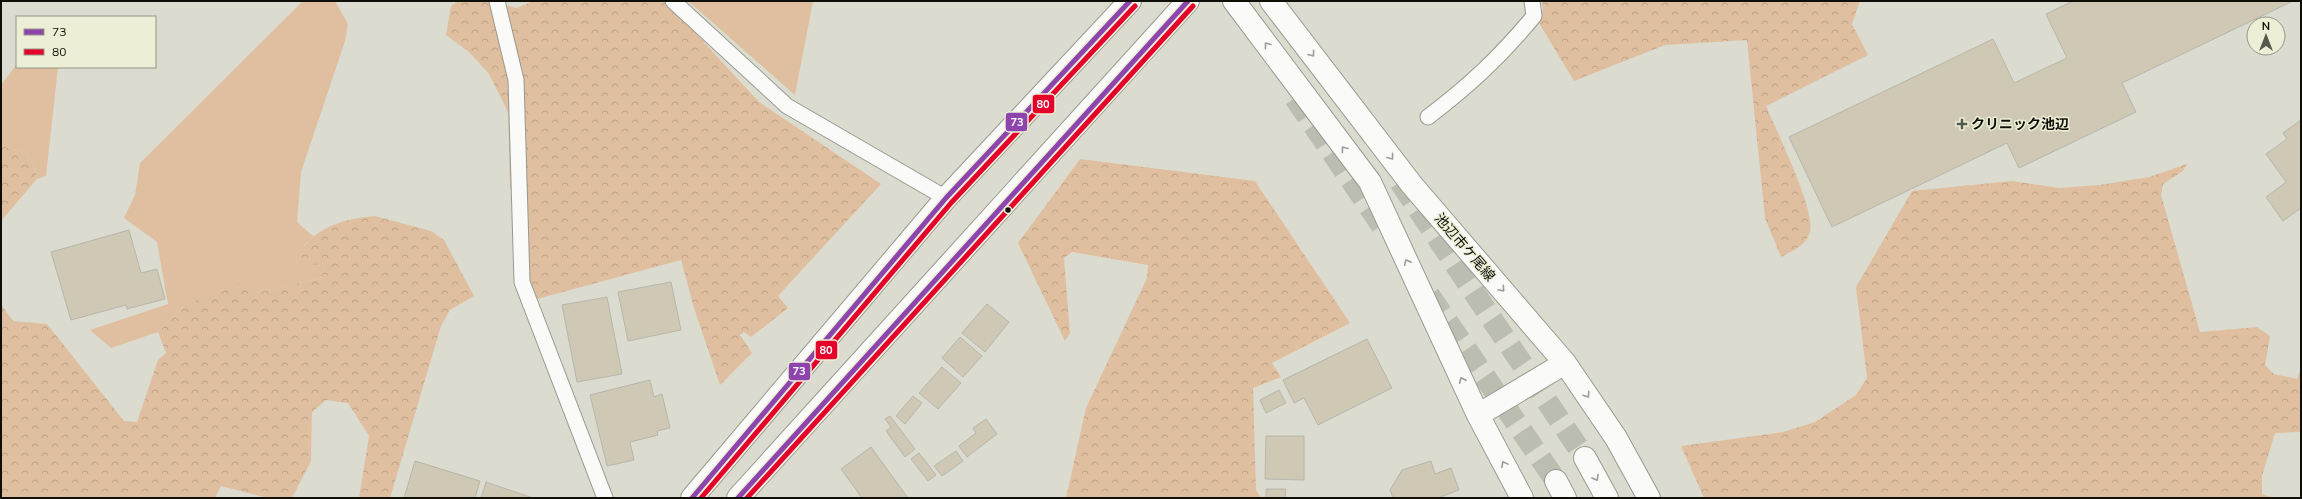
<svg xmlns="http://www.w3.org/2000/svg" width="2302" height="499" font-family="Mulish,'Noto Sans JP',sans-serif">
  <defs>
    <pattern id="forest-crowns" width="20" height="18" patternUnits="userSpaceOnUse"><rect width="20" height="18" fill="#dfbfa0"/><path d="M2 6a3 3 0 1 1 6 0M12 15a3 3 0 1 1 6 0" fill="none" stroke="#bea388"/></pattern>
  </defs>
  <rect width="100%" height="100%" fill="#dbdccf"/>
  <!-- green -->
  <path fill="#dfbfa0" d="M 303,1 L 335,1 L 348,24 L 345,41 L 301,172 L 297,222 L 314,237 L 304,245 L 326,265 L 320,278 L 256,293 L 183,307 L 158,332 L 111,348 L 90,330 L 168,304 L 157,242 L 124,218 L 135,195 L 140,163 Z
    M 688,1 L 813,1 L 795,95 Z
    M 17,64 L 17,67 L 58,67 L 46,176 L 37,179 L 35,166 L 25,152 L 1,146 L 1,85 Z"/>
  <!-- forest -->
  <path fill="url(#forest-crowns)" d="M 458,1 L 485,1 L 517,8 L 533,1 L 666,1 L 759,102 L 881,184 L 778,296 L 788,308 L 751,337 L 744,332 L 740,335 L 752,353 L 720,385 L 694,308 L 681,260 L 537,299 L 528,278 L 525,187 L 510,189 L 508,112 L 489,74 L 469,52 L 446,35 L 451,6 Z
    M 1542,1 L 1860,1 L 1852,24 L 1868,55 L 1766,106 C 1776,130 1816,211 1810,232 C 1806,246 1792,251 1781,257 L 1765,218 L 1747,40 L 1665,45 L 1574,81 L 1539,23 L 1543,9 Z
    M 1,146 L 25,152 L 35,166 L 37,179 L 1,221 Z
    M 1080,159 L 1255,181 L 1350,323 L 1272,363 L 1281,377 L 1253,388 L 1256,490 L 1261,498 L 1066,498 L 1086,408 L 1147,278 L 1148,265 L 1072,252 L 1064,258 L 1070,333 L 1065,341 L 1018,243 Z
    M 2187,164 L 2183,171 L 2163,184 L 2161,195 L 2200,332 L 2257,327 L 2270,336 L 2265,365 L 2274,374 L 2297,379 L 2301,368 L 2301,432 L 2275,433 L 2262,476 L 2262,494 L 2273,498 L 1704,498 L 1681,446 L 1783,432 L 1815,422 L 1856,395 L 1867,378 L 1856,287 L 1912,191 L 2012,181 L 2059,188 L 2099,185 L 2149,177 Z
    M 375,216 L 431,231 L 444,240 L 474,296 L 450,310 L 441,326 L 390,498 L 359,498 L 369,436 L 348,403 L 326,400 L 312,412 L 311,461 L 292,498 L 268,498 L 221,486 L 215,498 L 1,498 L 1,304 L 13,321 L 47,324 L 124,421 L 137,422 L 158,360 L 166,353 L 158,332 L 183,307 L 217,290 L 243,283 L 256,293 L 320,278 L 326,265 L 306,264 L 300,255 C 311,227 348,218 375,216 Z"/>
  <!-- building -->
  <path fill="#cec8b4" stroke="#b8b6ac" d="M 2073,1 L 2293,1 L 2122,83 L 2136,112 L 2019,168 L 2007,143 L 1832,227 L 1789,137 L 1993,39 L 2014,83 L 2067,58 L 2046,14 Z
    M 2301,120 L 2301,208 L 2283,221 L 2266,197 L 2286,182 L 2266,154 L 2287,139 L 2283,133 Z
    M 129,230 L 141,273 L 157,269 L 165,299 L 127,309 L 126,305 L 71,320 L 51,252 Z
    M 671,282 L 681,330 L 628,341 L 618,292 Z
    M 607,297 L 622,374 L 577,382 L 562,305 Z
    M 987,304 L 1009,322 L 985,352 L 962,333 Z
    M 960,337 L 982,356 L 963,377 L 942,358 Z
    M 1367,339 L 1392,388 L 1318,425 L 1304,398 L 1294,403 L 1283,380 Z
    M 942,367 L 961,383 L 938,409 L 919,393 Z
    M 650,380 L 654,397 L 662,394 L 670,428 L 657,431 L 658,435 L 630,442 L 634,460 L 607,466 L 590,395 Z
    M 1279,390 L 1286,403 L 1266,413 L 1260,400 Z
    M 913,396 L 922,403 L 905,424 L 896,416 Z
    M 890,416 L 915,449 L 905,457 L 886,431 L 891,427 L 885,419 Z
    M 986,419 L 997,434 L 967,457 L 959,446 L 976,433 L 973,428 Z
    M 1266,436 L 1304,436 L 1304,480 L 1265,479 Z
    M 871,447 L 908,498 L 862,498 L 841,469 Z
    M 956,451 L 963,461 L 942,476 L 934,466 Z
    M 919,453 L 936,475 L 928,481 L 911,459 Z
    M 415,461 L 480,481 L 475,498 L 404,498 Z
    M 1431,461 L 1435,474 L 1451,468 L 1459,490 L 1438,498 L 1393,498 L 1390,490 L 1402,470 Z
    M 486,482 L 533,498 L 481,498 Z
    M 1266,489 L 1286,489 L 1285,498 L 1266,498 Z"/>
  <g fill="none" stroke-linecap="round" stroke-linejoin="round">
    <!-- tertiary-tunnel -->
    <path stroke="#bcbdb1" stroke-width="22" stroke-dasharray="22 11" stroke-linecap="butt" d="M 1295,98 L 1387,233
      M 1400,182 L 1585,458
      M 1429,295 L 1556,481"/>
    <defs>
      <path id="service" d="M 497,1 L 516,80 L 522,282 L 605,498
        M 673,1 L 787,106 L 946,198
        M 1428,117 C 1470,85 1500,57 1534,16 L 1532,1"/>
      <path id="tertiary" d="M 1234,1 L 1370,182 L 1478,415 L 1522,498
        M 1271,1 L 1412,185 L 1565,363 L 1616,438 L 1649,498
        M 1478,415 L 1565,363
        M 1585,458 L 1607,498
        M 1556,481 L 1565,498"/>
      <path id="primary" d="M 692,498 L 946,198 L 1130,1
        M 738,498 L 1188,1"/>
    </defs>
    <!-- service casing -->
    <use href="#service" stroke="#98998f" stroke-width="17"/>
    <!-- tertiary casing -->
    <use href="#tertiary" stroke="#98998f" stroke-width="24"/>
    <!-- primary casing -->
    <use href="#primary" stroke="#98998f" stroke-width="24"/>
    <!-- service -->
    <use href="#service" stroke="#fafaf8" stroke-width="15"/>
    <!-- tertiary -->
    <use href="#tertiary" stroke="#fafaf8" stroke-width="22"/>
    <!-- primary -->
    <use href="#primary" stroke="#fafaf8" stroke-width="22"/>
    <defs>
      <path id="bus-1" d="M 692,498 L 946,198 L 1130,1
        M 738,498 L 1188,1"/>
      <path id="bus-2" d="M 701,498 L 951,203 L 1135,6
        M 747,498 L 1193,6"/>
    </defs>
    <!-- bus-1 casing -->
    <use href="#bus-1" stroke="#ecefd6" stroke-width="8"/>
    <!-- bus-2 casing -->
    <use href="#bus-2" stroke="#ecefd6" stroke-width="8"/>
    <!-- bus-1 -->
    <use href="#bus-1" stroke="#8e44ad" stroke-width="5"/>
    <!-- bus-2 -->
    <use href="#bus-2" stroke="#e4002b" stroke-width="5"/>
  </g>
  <!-- one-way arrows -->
  <defs><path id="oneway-chevron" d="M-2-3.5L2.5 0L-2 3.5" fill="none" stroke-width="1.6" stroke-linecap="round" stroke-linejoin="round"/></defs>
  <g stroke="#9c9c98">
    <use href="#oneway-chevron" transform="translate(1267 45) rotate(-127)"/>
    <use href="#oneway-chevron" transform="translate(1312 54) rotate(53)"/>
    <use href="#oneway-chevron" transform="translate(1344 149) rotate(-127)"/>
    <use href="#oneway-chevron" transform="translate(1391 157) rotate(52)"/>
    <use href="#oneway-chevron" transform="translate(1407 262) rotate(-115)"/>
    <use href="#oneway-chevron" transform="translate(1502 289) rotate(49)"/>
    <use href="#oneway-chevron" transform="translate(1462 380) rotate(-115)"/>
    <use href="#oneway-chevron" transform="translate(1587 395) rotate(56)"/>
    <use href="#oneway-chevron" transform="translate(1504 464) rotate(-118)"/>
    <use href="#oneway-chevron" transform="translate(1596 478) rotate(61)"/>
  </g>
  <!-- markers -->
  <path fill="#56574d" stroke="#ecefd6" stroke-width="1.5" d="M1960 118h4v4h4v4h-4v4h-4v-4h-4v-4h4z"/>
  <circle fill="#0f0f07" stroke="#ecefd6" stroke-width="1.5" cx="1008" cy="210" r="3.5"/>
  <g text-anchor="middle" stroke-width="3" stroke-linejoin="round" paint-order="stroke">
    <!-- poi labels -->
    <g font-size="14" font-weight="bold" fill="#0f0f07" stroke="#ecefd6" text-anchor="start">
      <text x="1971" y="129">クリニック池辺</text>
    </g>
    <!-- street labels -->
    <g font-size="14" fill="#0f0f07" stroke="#ecefd6">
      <text transform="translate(1465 247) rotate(49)" y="5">池辺市ケ尾線</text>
    </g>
  </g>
  <g stroke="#ecefd6" stroke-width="1.5">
    <rect x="1032" y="94" width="23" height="20" rx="4" fill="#e4002b"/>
    <rect x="1005" y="112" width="23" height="20" rx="4" fill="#8e44ad"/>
    <rect x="815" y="340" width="23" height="20" rx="4" fill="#e4002b"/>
    <rect x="788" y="362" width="23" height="19" rx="4" fill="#8e44ad"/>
  </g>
  <g font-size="11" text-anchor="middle" font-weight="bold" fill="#fff">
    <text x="1043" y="108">80</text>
    <text x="1017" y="126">73</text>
    <text x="826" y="354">80</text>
    <text x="799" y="375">73</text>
  </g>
  <!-- border -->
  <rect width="2302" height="499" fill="none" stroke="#0f0f07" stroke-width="4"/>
  <!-- legend -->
  <rect x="16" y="16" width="140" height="52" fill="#ecefd6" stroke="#949583"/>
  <rect x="24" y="29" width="20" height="6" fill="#8e44ad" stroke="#949583"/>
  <text x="52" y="36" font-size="12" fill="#0f0f07">73</text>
  <rect x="24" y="49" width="20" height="6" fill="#e4002b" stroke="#949583"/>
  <text x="52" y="56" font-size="12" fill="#0f0f07">80</text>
  <!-- north arrow -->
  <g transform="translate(2266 36)"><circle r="19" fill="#ecefd6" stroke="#949583"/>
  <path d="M0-3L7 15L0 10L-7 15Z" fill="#56574d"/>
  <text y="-6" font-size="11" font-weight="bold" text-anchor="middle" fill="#0f0f07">N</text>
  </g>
</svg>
